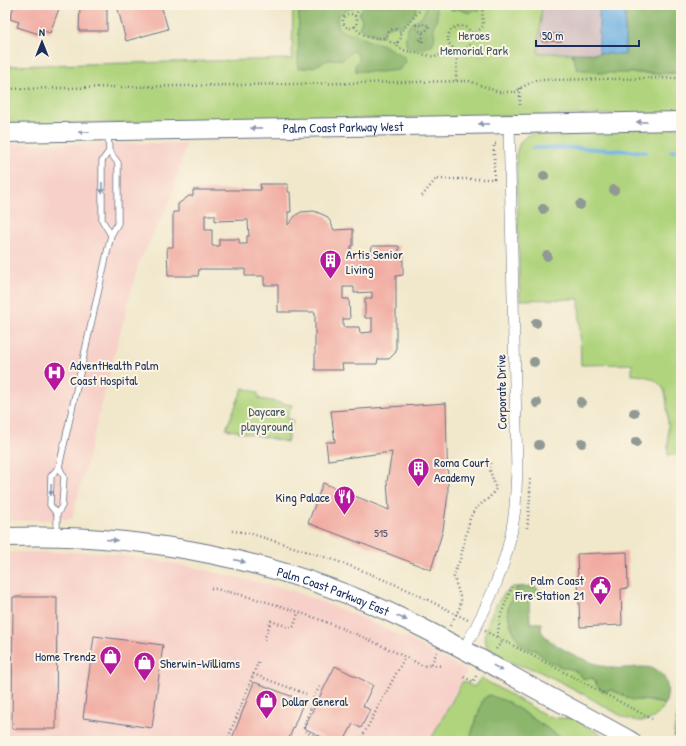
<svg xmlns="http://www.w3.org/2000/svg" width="686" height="746" font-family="'Patrick Hand',sans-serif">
  <rect width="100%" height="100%" fill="#fcf5e5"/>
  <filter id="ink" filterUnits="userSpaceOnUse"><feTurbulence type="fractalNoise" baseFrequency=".025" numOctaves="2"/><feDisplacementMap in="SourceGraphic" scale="8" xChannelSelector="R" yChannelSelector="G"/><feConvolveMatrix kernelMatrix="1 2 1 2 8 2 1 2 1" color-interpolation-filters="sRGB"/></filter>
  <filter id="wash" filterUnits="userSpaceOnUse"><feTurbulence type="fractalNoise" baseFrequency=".012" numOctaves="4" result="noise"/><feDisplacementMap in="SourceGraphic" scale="16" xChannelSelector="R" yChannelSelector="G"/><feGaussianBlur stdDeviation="0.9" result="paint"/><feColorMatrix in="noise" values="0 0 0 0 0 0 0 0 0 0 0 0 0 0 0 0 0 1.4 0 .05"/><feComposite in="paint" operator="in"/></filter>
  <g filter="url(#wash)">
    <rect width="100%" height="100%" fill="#f1e8cc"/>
    <!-- built -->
    <path fill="#f7d1c9" d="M 186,143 L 172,197 L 138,265 L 72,519 L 5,521 L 5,144 Z
      M 5,552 L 100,552 L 179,564 L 294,591 L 350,613 L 406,638 L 467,671 L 430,741 L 5,741 Z"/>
    <!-- industrial -->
    <path fill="#d2bfc1" d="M 513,5 L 599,5 L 599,53 L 515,53 Z"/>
    <!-- green -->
    <path fill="#b0d47d" stroke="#66826e" d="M 293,5 L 542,5 L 538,53 L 572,53 L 577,69 L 656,74 L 681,73 L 681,113 L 5,125 L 5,66 L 292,59 Z
      M 681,128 L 681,454 L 668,455 C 668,440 669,401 664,390 C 658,378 644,375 632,375 L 632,364 L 581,365 L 579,299 L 520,300 L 516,156 C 519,138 526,135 542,130 Z
      M 243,388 L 257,392 L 260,399 L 292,405 L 287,418 L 293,420 L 287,442 L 226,429 Z
      M 512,587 L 517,587 C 514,594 508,604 508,611 C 509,627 519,649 536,650 C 542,658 553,664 562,667 C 566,669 571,668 574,670 C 584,676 578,680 593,678 L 598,687 L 603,691 L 612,690 L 633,700 L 644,700 L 665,704 C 656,722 643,724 625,718 C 598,703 571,686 542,673 C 525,664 501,665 488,648 C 479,636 494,605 503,595 C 505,592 509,590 512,587 Z
      M 481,678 L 549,717 L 574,719 L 613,741 L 566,741 L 508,702 L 483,699 L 469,741 L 430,741 L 463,681 L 474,687 Z
      M 681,705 L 681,741 L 678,741 L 674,732 L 676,721 Z"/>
    <!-- forest -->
    <path fill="#8cb66c" stroke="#547265" d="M 299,5 L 356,5 L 354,8 L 346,10 L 339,15 L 337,20 L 338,26 L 342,31 L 349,34 L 354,33 L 366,40 L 381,44 L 403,56 L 406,62 L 399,70 L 380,72 L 356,71 L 355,64 L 359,60 L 358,55 L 353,51 L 343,59 L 328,60 L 313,67 L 298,69 Z
      M 364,5 L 417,5 C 417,14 408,21 401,26 L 396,25 L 387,27 L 381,36 C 373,35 366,33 359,28 L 362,20 L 359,13 Z
      M 426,5 L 434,5 C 439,13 438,18 433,27 L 435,36 L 433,44 C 423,50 415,53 406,45 C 405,35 406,25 416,20 C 418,18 420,19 421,17 C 425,14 425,9 426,5 Z
      M 449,5 L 481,5 L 480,10 L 479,11 L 476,9 L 469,13 L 458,9 L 452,10 L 449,8 Z
      M 625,5 L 681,5 L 681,73 L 600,73 L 577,69 L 572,53 L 625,54 Z
      M 534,586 L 537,588 L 541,592 L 541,596 L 539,597 L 529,597 L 530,623 L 542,623 L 541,631 C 551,647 594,666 613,668 C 626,670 647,663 658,671 C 669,679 669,693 665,704 L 644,700 L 633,700 L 612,690 L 603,691 L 598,687 L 593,678 C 578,680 584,676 574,670 C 571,668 566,669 562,667 C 553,664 542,658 536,650 C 532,650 528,649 524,647 C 517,643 508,619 508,611 C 508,603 514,594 517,587 Z
      M 489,695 L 508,702 L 566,741 L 469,741 L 483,699 Z"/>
    <!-- water -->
    <path fill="#6db0e2" stroke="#4470a0" d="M 599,5 L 625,5 L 625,55 L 599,53 Z"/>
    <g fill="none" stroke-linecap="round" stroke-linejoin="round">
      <!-- stream -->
      <path stroke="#6db0e2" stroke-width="4" d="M 533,148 L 580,148 L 646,152
        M 671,151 L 681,150"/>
    </g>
    <g id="blocks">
      <!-- building -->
      <path fill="#f1aaa1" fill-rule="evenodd" d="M 14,5 L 60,6 L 50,33 L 41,30 L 39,34 L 17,27 L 19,22 L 10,19 Z
        M 80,5 L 107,5 L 107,31 L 79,31 Z
        M 128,5 L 161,5 L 168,29 L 126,41 L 118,9 Z
        M 542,34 L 562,34 L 562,41 L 542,42 Z
        M 260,184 L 288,184 L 288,192 L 290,192 L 291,212 L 288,212 L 288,225 L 296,215 L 301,212 L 314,211 L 326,216 L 330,221 L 334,230 L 353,229 L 353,246 L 351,246 L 351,254 L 371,254 L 372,246 L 399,246 L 399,255 L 403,255 L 403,275 L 396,276 L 396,352 L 389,359 L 378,359 L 377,364 L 342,364 L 343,370 L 315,370 L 315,312 L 278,312 L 278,285 L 264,285 L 264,276 L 245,276 L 245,269 L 199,269 L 198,276 L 168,276 L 167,247 L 173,247 L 173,212 L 178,212 L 178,204 L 189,196 L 193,196 L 193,190 L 261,190 ZM 205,215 L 215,215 L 215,221 L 248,220 L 249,236 L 247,236 L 247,244 L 239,244 L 239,239 L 219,239 L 219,246 L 212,246 L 212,230 L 205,230 ZM 343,287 L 354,287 L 354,293 L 372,292 L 372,298 L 365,298 L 365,318 L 372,318 L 372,332 L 360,333 L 359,327 L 343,327 L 343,319 L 350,319 L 349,299 L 343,299 Z
        M 446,403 L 448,494 L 443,530 L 431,570 L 308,523 L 323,483 L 389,510 L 387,481 L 392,452 L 328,460 L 326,442 L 335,442 L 331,411 Z
        M 627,552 L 628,588 L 621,589 L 622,625 L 580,627 L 577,554 Z
        M 13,597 L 57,597 L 56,729 L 12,729 Z
        M 94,636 L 163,645 L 152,728 L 83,718 Z
        M 335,666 L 373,685 L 363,706 L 370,710 L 361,728 L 353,724 L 344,741 L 330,741 L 304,728 Z
        M 254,682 L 304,701 L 288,741 L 231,741 Z"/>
    </g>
  </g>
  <g filter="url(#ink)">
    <use href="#blocks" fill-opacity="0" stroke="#667084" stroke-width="1"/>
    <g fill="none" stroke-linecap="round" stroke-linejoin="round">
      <defs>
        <path id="service" d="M 109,151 L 102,161 L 102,220 L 111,235
          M 57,514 L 62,506 L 64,477 L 59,467
          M 57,534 L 57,514 L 50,505 L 51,476 L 59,467 L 111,235 L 118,223 L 118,163 L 109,151 L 108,134"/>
        <path id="minor" d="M 464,649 C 487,608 508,564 514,516 C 516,501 516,486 517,471 L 509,124"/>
        <g id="primary">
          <path id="s1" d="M 5,133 L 681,121"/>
          <path id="s2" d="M 5,537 C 143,532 282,560 406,620 C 438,635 470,653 501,670 C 544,694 588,717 631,741"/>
        </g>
      </defs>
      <!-- service casing -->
      <use href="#service" stroke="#667084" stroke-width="7"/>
      <!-- minor casing -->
      <use href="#minor" stroke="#667084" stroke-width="12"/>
      <!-- primary casing -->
      <use href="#primary" stroke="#667084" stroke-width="20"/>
      <!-- path -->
      <path stroke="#667084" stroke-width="2.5" stroke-dasharray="1 3" stroke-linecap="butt" d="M343 21a7 7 0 1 1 14 0a7 7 0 1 1-14 0Z
        M 355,16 L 361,5
        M 423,24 L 424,25 L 429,25 L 429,28 L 424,32 L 421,32 L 416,28 L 416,25 L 421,25 Z
        M448 38a12 12 0 1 1 24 0a12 12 0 1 1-24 0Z
        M 355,26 C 361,38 376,39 387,38
        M387 36a7 7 0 1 1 14 0a7 7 0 1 1-14 0Z
        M 400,33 L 420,10 L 421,5
        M 422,33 L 423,43
        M 472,33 L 478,31 L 483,26 L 482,5
        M 420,39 L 419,41 L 423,41
        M 397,42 L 398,47 L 403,50 L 435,57 L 455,49 L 457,58 L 456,81
        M 520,88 L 520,107
        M 5,89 L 469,81 L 499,92 L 517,92 L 520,88 L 536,80 L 681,78
        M 422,196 L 436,179 L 494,179 L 494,144 L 497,144
        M 527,528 L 530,498 L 530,479
        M 232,531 L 249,533 L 334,560 L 361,570 L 406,589 L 468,620
        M 211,588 C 284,603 356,631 421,665 L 426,666 L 431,665 L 437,652
        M 450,626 L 460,607 L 461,600 L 454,577 L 455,571 L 460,560 L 470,518 L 476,508 L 489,498 L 496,489 L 489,467 L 491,461
        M 485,631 L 562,671 L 652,719
        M 497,637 L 501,614 L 512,587
        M 264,640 L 271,621 L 292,628 L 294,626 L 298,613
        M 496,649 L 503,640
        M 431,665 L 442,666
        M 253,674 L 306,694
        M 464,677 L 473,682 L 477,674
        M 320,687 L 315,694 L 311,705 L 310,712 L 307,717 L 304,728 L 306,732 L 324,741
        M 674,732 L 681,735
        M 227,741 L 259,660
        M 360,741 L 405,657"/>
      <!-- service -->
      <use href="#service" stroke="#fff" stroke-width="5.5"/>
      <!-- minor -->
      <use href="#minor" stroke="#fff" stroke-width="11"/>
      <!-- primary -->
      <use href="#primary" stroke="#fff" stroke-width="18"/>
    </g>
    <!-- trees -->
    <g fill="#909994">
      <circle cx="544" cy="176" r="5"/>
      <circle cx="614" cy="190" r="5"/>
      <circle cx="580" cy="205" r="5"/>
      <circle cx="543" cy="209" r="5"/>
      <circle cx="547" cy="256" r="5"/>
      <circle cx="536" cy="323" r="5"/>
      <circle cx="534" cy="362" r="5"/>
      <circle cx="581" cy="402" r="5"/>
      <circle cx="537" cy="403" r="5"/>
      <circle cx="634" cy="413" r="5"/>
      <circle cx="636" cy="442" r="5"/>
      <circle cx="582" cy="443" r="5"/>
      <circle cx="539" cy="445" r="5"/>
    </g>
    <!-- one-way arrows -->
    <defs><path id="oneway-solid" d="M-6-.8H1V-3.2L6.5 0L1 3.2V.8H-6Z"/></defs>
    <g fill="#8d97ae">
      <use href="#oneway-solid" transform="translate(642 122) rotate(179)"/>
      <use href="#oneway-solid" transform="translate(484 124) rotate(179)"/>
      <use href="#oneway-solid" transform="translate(256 128) rotate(179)"/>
      <use href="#oneway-solid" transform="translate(84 132) rotate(179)"/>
      <use href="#oneway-solid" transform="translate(102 188) rotate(90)"/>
      <use href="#oneway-solid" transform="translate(51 490) rotate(92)"/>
      <use href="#oneway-solid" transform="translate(112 540) rotate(5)"/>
      <use href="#oneway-solid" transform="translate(240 561) rotate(13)"/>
      <use href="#oneway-solid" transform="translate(402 618) rotate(25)"/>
      <use href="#oneway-solid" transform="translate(498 668) rotate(29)"/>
    </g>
  </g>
  <!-- icons -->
  <defs>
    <symbol id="building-pin" viewBox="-11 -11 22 30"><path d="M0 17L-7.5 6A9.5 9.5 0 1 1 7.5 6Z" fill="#b5179e" stroke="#fcf5e5"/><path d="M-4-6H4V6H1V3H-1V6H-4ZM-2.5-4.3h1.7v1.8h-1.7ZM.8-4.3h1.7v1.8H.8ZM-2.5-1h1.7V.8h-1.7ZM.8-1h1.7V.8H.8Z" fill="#fff"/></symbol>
    <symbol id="hospital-pin" viewBox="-11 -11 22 30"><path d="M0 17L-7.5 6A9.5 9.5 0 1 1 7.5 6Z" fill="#b5179e" stroke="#fcf5e5"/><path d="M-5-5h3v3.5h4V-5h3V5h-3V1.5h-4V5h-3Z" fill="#fff"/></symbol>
    <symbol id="restaurant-pin" viewBox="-11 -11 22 30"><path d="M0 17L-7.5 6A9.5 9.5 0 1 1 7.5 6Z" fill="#b5179e" stroke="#fcf5e5"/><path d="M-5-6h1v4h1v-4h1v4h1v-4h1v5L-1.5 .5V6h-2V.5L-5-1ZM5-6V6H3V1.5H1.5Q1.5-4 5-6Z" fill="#fff"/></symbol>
    <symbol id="civic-pin" viewBox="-11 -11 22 30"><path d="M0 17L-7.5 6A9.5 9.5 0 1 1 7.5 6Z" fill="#b5179e" stroke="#fcf5e5"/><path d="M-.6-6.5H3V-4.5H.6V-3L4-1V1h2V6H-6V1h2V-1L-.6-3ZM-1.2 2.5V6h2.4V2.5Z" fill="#fff"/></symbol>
    <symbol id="shop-pin" viewBox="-11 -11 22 30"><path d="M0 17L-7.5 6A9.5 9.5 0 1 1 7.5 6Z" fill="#b5179e" stroke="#fcf5e5"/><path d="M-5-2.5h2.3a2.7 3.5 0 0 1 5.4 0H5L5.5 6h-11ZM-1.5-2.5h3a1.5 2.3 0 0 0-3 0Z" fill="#fff"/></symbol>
  </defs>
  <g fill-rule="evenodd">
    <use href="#building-pin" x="318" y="248" width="25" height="34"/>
    <use href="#hospital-pin" x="42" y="360" width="25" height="34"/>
    <use href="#building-pin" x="406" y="456" width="25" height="34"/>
    <use href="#restaurant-pin" x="332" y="484" width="25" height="34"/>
    <use href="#civic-pin" x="588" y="574" width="25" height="34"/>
    <use href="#shop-pin" x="98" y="644" width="25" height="34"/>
    <use href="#shop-pin" x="132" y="650" width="25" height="34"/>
    <use href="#shop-pin" x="254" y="688" width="25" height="34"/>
  </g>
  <g text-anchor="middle" stroke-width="4" stroke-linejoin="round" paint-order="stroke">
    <!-- number labels -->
    <g font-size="11" fill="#504e6f">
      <text x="381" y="537">515</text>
    </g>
    <!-- park labels -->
    <g font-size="13" fill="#405866" stroke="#fcf5e5">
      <text x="474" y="40">Heroes<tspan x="474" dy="15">Memorial Park</tspan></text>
      <text x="267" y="416">Daycare<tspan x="267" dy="15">playground</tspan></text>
    </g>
    <!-- street labels -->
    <g font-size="13" fill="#1b2f5e" stroke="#fcf5e5">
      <text dy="5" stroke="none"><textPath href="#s1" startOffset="338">Palm Coast Parkway West</textPath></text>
      <text transform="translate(501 392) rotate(-91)" y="5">Corporate Drive</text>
      <text dy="5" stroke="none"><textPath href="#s2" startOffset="335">Palm Coast Parkway East</textPath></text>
    </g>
    <!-- poi labels -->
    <g font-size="13" fill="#1b2f5e" stroke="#fcf5e5" text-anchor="start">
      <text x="346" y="259">Artis Senior<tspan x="346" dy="15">Living</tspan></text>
      <text x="70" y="370">AdventHealth Palm<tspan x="70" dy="15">Coast Hospital</tspan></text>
      <text x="434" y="467">Roma Court<tspan x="434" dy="15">Academy</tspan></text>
      <text x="330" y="502" text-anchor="end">King Palace</text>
      <text x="584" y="585" text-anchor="end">Palm Coast<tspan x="584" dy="15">Fire Station 21</tspan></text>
      <text x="96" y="661" text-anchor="end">Home Trendz</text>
      <text x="160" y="668">Sherwin-Williams</text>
      <text x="282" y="706">Dollar General</text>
    </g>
  </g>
  <!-- margin -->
  <rect width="686" height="746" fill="none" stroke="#fcf5e5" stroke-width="20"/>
  <!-- north arrow -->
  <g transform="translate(42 42)" stroke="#fcf5e5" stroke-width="3" paint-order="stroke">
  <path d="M0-3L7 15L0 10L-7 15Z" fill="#1b2f5e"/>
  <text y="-6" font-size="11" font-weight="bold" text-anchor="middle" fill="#1b2f5e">N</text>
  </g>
  <!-- scale -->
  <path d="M536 40v6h103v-6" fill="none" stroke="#1b2f5e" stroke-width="2"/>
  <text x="542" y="40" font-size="12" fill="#1b2f5e" stroke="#fcf5e5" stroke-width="3" paint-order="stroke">50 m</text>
</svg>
